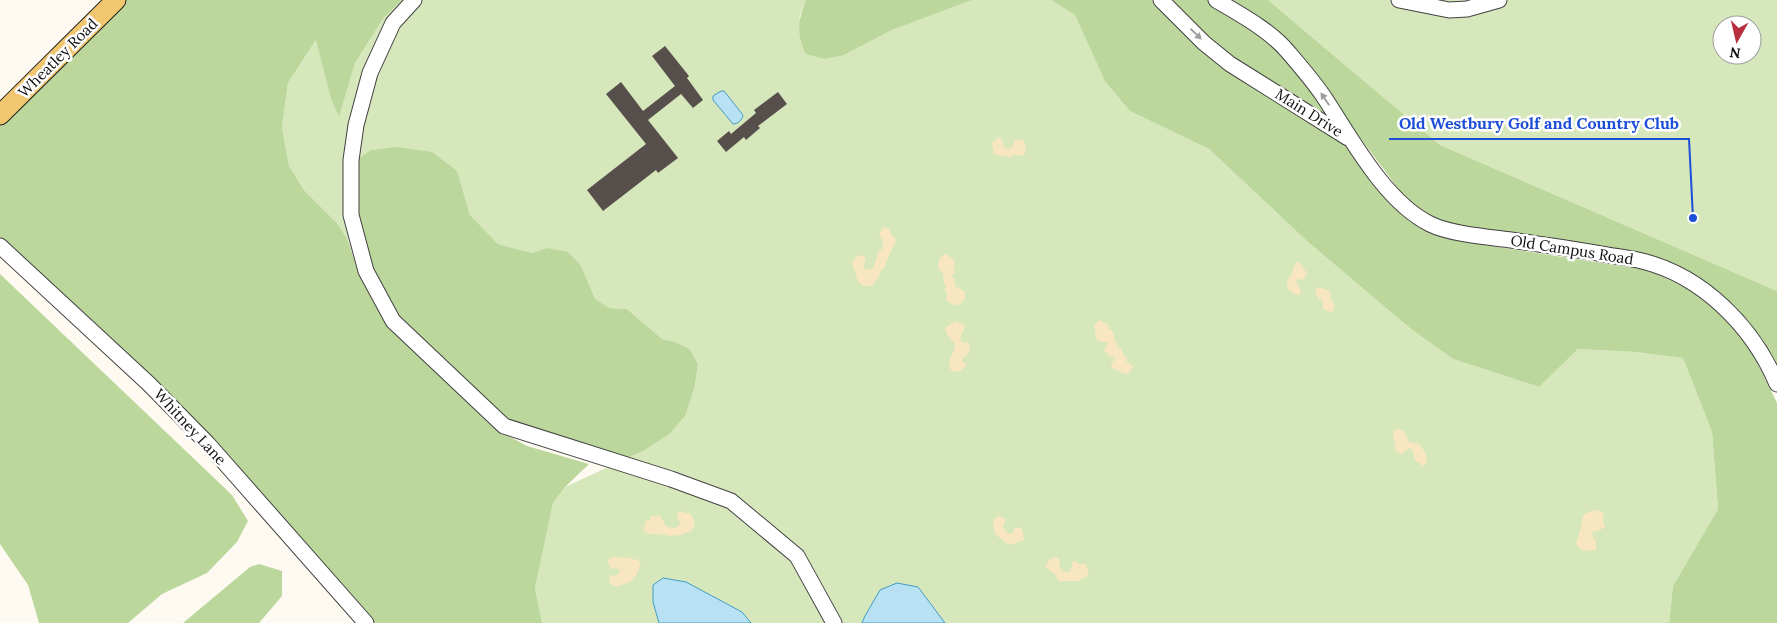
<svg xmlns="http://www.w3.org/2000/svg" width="1777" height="623" font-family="Lora,serif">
  <rect width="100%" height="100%" fill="#fefaf1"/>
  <!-- green -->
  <path fill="#d6e7bc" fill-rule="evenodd" d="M 402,0 L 806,0 L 799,18 L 844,55 L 892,30 L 972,0 L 1051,0 L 1075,15 L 1087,41 L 1130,111 L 1209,149 L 1308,242 L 1411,329 L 1453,359 L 1539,387 L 1578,349 L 1635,352 L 1683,358 L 1712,432 L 1718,509 L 1673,586 L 1669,623 L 542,623 L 535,588 L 553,503 L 565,487 L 643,451 L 695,385 L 698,364 L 690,349 L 675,342 L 662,339 L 627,309 L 609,308 L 594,299 L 581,266 L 546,248 L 532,253 L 498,244 L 470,215 L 457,172 L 354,212 L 348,240 L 337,223 L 304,190 L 289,166 L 282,127 L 288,83 L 317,39 L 331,99 L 339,116 L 355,63 L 383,19 Z
    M 1268,0 L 1777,0 L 1777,291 L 1440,145 ZM 1722,25 L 1752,25 L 1752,55 L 1722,55 Z"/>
  <!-- forest -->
  <path fill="#bbd79c" d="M 116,0 L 402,0 L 383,19 L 355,63 L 339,117 L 331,99 L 316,40 L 288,83 L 282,127 L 289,166 L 304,190 L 337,223 L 348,240 L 359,275 L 390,325 L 499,431 L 527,446 L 589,464 L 565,487 L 553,503 L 535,588 L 542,623 L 366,623 L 278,524 L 0,240 L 0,114 Z
    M 806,0 L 972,0 L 892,30 L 844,55 L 825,59 L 806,54 C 796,33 798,21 806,0 Z
    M 1051,0 L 1155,0 L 1342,140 L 1389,203 L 1410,222 L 1434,235 L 1465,242 L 1641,269 L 1659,275 L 1688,289 L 1712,307 L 1734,329 L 1754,356 L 1777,403 L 1777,623 L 1669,623 L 1673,586 L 1718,509 L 1712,432 L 1683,358 L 1635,352 L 1578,349 L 1539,387 L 1453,359 L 1411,329 L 1308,242 L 1209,149 L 1130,111 L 1105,81 L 1075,15 Z
    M 1167,0 L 1209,0 L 1271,40 L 1342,129 L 1219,48 Z
    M 1226,0 L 1268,0 L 1440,145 L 1777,291 L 1777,369 C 1767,354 1758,337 1747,323 C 1728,297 1702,279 1674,265 L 1469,228 L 1436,220 L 1417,208 L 1403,195 L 1325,91 Z
    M 397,147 L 432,152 L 457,171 L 470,215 L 498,244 L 532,253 L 546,248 L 568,252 L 581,266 L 595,299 L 609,308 L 627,309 L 662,339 L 675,342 L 690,349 L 698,364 L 695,385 L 685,416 L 669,434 L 643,451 L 621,461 L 504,426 L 395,316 L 368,270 L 354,212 L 357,160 L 371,150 Z
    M 0,274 L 232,495 L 248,521 L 237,542 L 207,573 L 162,594 L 128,623 L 39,623 L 28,585 L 0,544 Z
    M 259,564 L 282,571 L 282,596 L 259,623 L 183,623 L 250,567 Z"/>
  <!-- sand -->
  <path fill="#f7e6c0" d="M 998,137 L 1002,139 L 1005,148 L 1007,149 L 1013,147 L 1014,140 L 1023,140 C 1027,149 1029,158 1015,155 L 1009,158 L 1005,155 L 999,156 L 994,154 L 992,143 Z
    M 883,227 C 888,227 891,230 891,235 L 895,238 L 896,242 C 893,246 886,262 885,267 L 880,272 C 880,278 875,281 872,286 L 865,286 L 858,282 L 852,263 L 853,260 L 860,255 L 864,256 L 866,259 L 863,267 L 865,270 L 873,268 C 877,262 875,252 882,249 L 883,241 L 879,235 Z
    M 945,254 L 953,259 L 955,264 L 953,269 L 955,272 L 952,277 L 955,280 L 955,287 L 958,287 L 965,292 L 965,299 L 958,306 L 952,304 L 946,300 L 947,294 L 945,291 L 946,287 L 944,284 L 943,274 L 938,267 L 940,257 Z
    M 1298,261 L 1307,273 L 1306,276 L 1302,280 L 1298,279 L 1296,281 L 1301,292 L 1300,295 C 1291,296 1284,287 1288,279 C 1289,277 1290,277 1291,276 C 1294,270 1293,265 1298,261 Z
    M 1318,287 L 1328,290 L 1331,294 L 1330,298 L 1335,305 L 1333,311 L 1330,312 L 1323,309 L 1323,300 L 1319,299 L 1315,293 L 1316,288 Z
    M 1100,320 L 1108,324 L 1109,329 L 1112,330 L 1117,346 L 1122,350 L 1123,354 L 1127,358 L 1126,361 L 1133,366 L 1133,368 L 1128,373 L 1125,374 L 1112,368 L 1111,363 L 1116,359 L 1112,356 L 1110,357 L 1104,350 L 1107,345 L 1107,342 L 1101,342 L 1096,338 L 1094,325 Z
    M 955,321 L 964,325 L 965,327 L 960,338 L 963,343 L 970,343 L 969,348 L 971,351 L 963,358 L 963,362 L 967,365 L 959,372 L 952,371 C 944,362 955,355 955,344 L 947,335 L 945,328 Z
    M 1398,428 L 1404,432 L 1409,442 L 1420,444 C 1423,451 1430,456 1425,465 L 1423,466 L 1416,461 L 1412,450 L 1409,448 L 1402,454 L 1396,452 L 1393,432 Z
    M 1593,510 L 1599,511 L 1604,514 L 1603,522 L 1605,527 L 1598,531 L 1594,531 L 1592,533 L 1593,538 L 1596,540 L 1596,549 L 1593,551 L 1589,550 L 1585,551 L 1579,548 L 1576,543 C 1580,533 1581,524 1584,514 Z
    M 682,511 L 685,513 L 690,513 L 694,520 C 696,528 690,534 683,533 L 682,535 L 668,536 L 664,534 L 662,535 L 659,534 L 649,534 L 644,531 L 645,521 L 650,520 L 651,516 L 660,516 L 667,527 L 676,528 L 680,524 L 677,515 L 679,512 Z
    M 998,516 L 1003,517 L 1005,520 L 1003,528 L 1008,533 L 1013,533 L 1015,528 L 1019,527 L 1022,529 L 1024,540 L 1012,545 L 1006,543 L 995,534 L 995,530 L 993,528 L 994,520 Z
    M 613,557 L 632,558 L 634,560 L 637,559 L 641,564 L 636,576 L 630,582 L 616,587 L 610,583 L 609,579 L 611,575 L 616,576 L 620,571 L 620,569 L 611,568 L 607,560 Z
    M 1056,557 L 1059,559 L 1060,568 L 1064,572 L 1069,572 L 1072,568 L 1072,562 L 1076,561 L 1079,564 L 1085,564 L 1089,570 L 1087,576 L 1079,581 C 1071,581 1066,581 1058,581 L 1055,574 L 1045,567 L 1050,559 Z"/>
  <!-- water -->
  <path fill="#b8e2f3" stroke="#439cc6" d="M 721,91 L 724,91 L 743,115 C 742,120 738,124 733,124 L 713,100 L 713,96 Z
    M 663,578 L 686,582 L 742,612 L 751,623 L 659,623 L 653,602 L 653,585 Z
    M 897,583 L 918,587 L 945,623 L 862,623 L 865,616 L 880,590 Z"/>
  <!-- building -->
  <path fill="#574f4b" d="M 665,46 L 689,76 L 687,78 L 703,100 L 693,108 L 681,94 L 648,120 L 678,158 L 658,173 L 656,170 L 603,211 L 587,190 L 646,144 L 606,94 L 621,82 L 643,111 L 675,86 L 652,56 Z
    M 778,92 L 787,104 L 758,126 L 760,128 L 746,140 L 744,137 L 726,152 L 717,141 L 729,131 L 731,134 L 756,113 L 754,110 Z"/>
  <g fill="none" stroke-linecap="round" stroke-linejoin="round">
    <defs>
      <path id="minor" d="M 414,0 L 393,23 L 370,73 L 356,125 L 351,160 L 351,215 L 366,271 L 393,321 L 504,426 L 671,479 L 731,501 L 797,556 L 834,623
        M 1161,0 L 1204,43 L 1230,64 L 1348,138
        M 1216,0 C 1241,15 1270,30 1289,53 C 1301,67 1314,82 1324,97 C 1351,138 1385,202 1430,224 C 1450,234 1488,237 1511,240 C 1544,245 1576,249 1608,255 C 1620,257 1631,258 1642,261 C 1703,276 1753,327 1777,384
        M 1399,0 L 1449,10 L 1467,9 L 1499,0
        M 0,246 L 149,384 L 208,444 L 366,623"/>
      <path id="major" d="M 0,115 L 116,0"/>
    </defs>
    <!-- minor casing -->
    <use href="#minor" stroke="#414141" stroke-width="17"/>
    <!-- major casing -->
    <use href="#major" stroke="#1f1f1f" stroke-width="21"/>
    <!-- minor -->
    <use href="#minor" stroke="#fff" stroke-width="15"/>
    <!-- major -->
    <use href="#major" stroke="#f1c66e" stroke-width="19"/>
  </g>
  <!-- one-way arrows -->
  <defs><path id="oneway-solid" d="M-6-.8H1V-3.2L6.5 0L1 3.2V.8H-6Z" transform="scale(1.25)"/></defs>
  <g fill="#9f9f9f">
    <use href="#oneway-solid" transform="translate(1196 34) rotate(44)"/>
    <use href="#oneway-solid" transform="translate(1325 99) rotate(-124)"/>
  </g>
  <g text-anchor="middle" stroke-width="5" stroke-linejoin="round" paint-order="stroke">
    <!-- street labels -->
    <g font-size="15" fill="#0e0e0e" stroke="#fff">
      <text transform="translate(58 58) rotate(-45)" y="5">Wheatley Road</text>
      <text transform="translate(1309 113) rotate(32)" y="5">Main Drive</text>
      <text transform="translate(1572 250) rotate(9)" y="5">Old Campus Road</text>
      <text transform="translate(190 427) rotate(47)" y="5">Whitney Lane</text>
    </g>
  </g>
  <!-- callouts -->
  <path fill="none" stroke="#1d4ed8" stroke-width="2" d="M1693 218L1689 139H1389"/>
  <circle fill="#1d4ed8" stroke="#fff" stroke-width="2" cx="1693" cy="218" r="5"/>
  <g font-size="16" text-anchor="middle" font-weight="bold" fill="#1d4ed8" stroke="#fff" stroke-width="5" stroke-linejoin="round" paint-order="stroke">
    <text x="1539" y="129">Old Westbury Golf and Country Club</text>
  </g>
  <!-- north arrow -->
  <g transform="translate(1737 40) rotate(188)"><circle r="24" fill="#ffffff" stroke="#9f9f9f"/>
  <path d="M0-4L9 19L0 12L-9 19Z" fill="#b72e3f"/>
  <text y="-8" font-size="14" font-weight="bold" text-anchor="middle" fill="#0e0e0e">N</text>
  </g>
</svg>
